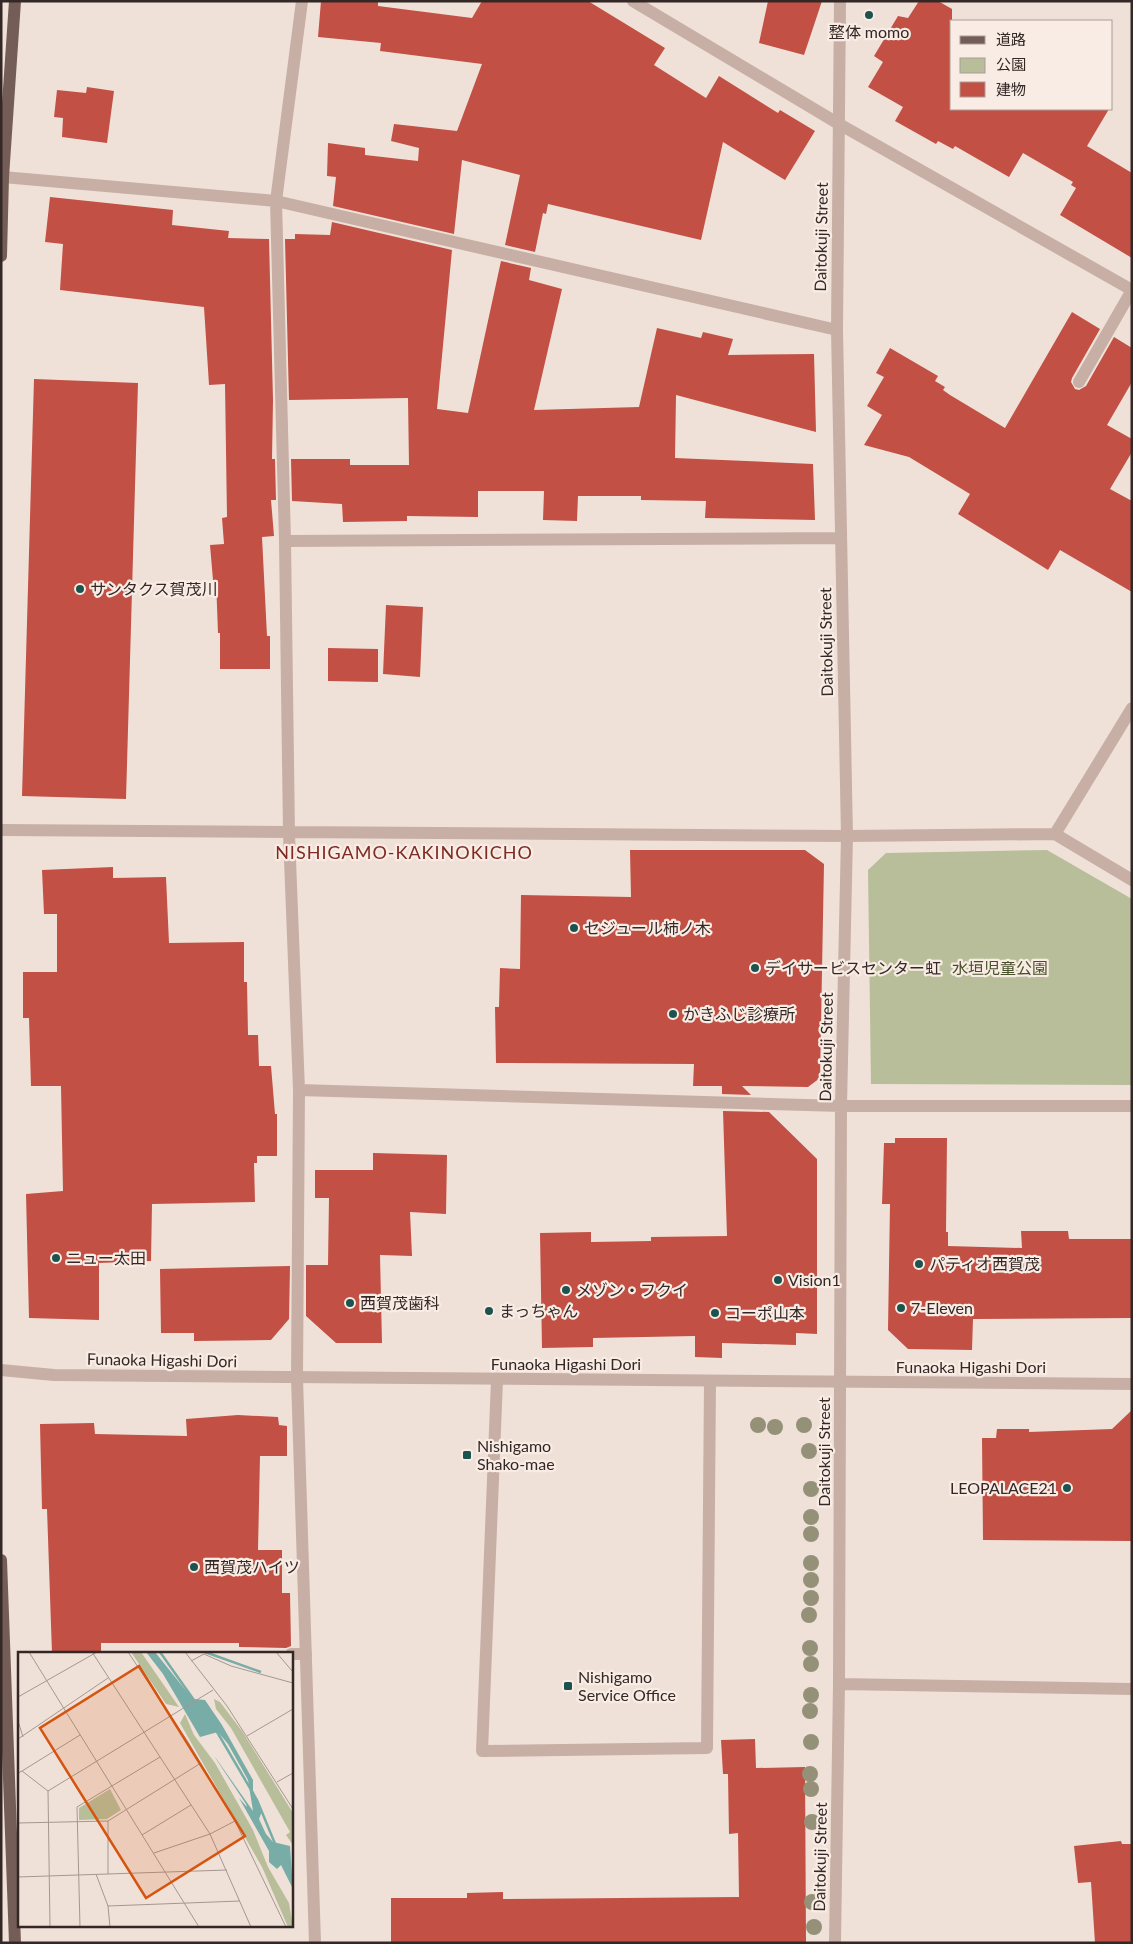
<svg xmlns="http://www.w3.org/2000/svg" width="1133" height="1944" font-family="Lato,'Noto Sans JP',sans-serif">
  <rect width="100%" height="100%" fill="#f0e1d8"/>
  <!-- green -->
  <path fill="#b7be99" d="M 1047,850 L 1132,899 L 1132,1085 L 871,1084 L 868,870 L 886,853 Z"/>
  <!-- building -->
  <path fill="#c25044" d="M 321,1 L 378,1 L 378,6 L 472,18 L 482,1 L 588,1 L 665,48 L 654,65 L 706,98 L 719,76 L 778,113 L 780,110 L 815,131 L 785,180 L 723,142 L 701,240 L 548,204 L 546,214 L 543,213 L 535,252 L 505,245 L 520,175 L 462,160 L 454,234 L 333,206 L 336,177 L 327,176 L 328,143 L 365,148 L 365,155 L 418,161 L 419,148 L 391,141 L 394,124 L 457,131 L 482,64 L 380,51 L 381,43 L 318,37 Z
    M 768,1 L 822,1 L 804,55 L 759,43 Z
    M 919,1 L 938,1 L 952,9 L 952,109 L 1109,109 L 1087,146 L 1132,173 L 1132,258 L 1060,215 L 1076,188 L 1071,185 L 1073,182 L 1023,153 L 1009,177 L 955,146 L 953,149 L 938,141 L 936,144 L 895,121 L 903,107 L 868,87 L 883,62 L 874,56 L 898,16 L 908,18 Z
    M 87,87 L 114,91 L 107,143 L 62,137 L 63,118 L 54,117 L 57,90 L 86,93 Z
    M 50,197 L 173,210 L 172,225 L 229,231 L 228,238 L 269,239 L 273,400 L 272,459 L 275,459 L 276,500 L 271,500 L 274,536 L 262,537 L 267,636 L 270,636 L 270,669 L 220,669 L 220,633 L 218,633 L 216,580 L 213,580 L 210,545 L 224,544 L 222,518 L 227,517 L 225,384 L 209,385 L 204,307 L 60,290 L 63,244 L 45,242 Z
    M 332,222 L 452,250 L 437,409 L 468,413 L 501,261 L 531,268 L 529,280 L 562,289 L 534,410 L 639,407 L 657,328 L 701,338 L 703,332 L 733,339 L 728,355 L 814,354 L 816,432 L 676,395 L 675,458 L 813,464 L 815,520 L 705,518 L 706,501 L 641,500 L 641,496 L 578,496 L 577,521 L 543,520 L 544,491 L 478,491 L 478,517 L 407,516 L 407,521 L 343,522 L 342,504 L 292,501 L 291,459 L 350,459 L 350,465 L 409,465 L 408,398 L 289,400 L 285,239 L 295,239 L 295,234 L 330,235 Z
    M 1072,312 L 1100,329 L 1072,378 L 1071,382 L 1075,389 L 1079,390 L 1086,386 L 1114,337 L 1132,348 L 1132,382 L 1107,425 L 1132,439 L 1132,452 L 1110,489 L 1132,501 L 1132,592 L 1060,550 L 1048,570 L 958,514 L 970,494 L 909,457 L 864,445 L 882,415 L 867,406 L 884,377 L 876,373 L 890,348 L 938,376 L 935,381 L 945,387 L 943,390 L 950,395 L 1005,428 Z
    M 34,379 L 138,383 L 126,799 L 22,796 Z
    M 386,605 L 423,607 L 420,677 L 383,674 Z
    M 328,648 L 378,649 L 378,682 L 328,681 Z
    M 630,850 L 805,850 L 824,864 L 820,1078 L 808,1087 L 742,1086 L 751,1095 L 722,1094 L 722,1086 L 693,1086 L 694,1064 L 496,1063 L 495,1007 L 499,1007 L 500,968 L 520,969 L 521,895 L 631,897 Z
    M 113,867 L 113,878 L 166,877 L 169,943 L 244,942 L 244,982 L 247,982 L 248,1035 L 258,1035 L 259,1066 L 271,1066 L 275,1114 L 277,1114 L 277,1156 L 257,1156 L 257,1163 L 254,1163 L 255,1202 L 152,1204 L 151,1261 L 99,1263 L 99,1320 L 29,1318 L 26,1194 L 63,1191 L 61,1086 L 31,1086 L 29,1018 L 23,1018 L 23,972 L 57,972 L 57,914 L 44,914 L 42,870 Z
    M 723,1111 L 769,1112 L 817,1159 L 817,1334 L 796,1333 L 796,1345 L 722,1343 L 722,1358 L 695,1357 L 695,1336 L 593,1338 L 593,1347 L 542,1348 L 540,1233 L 591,1232 L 591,1242 L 651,1241 L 651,1237 L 727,1236 Z
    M 895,1138 L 947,1138 L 946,1232 L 948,1232 L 948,1246 L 1022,1248 L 1021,1231 L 1068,1231 L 1069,1239 L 1132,1239 L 1132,1318 L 973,1319 L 972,1350 L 908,1349 L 888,1330 L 890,1204 L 882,1204 L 884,1143 L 895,1143 Z
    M 373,1153 L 447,1155 L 446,1214 L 410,1212 L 412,1256 L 380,1255 L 382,1343 L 336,1343 L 306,1316 L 306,1265 L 328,1265 L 329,1198 L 315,1198 L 315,1170 L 373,1170 Z
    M 290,1266 L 289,1319 L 271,1340 L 194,1341 L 194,1333 L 161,1333 L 160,1269 Z
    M 1132,1410 L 1132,1541 L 983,1540 L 982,1438 L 996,1438 L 997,1429 L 1029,1429 L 1029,1432 L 1112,1429 Z
    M 238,1415 L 278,1417 L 279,1425 L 287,1426 L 287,1456 L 260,1456 L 258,1550 L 282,1550 L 282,1593 L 290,1593 L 291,1646 L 286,1648 L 239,1647 L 239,1643 L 101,1643 L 101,1653 L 52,1653 L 47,1509 L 42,1509 L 40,1424 L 94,1423 L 95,1434 L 187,1436 L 186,1419 Z
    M 755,1739 L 756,1768 L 805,1767 L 806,1943 L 391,1943 L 391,1898 L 467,1898 L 467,1893 L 503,1892 L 503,1899 L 739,1897 L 738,1833 L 729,1834 L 728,1774 L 723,1774 L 721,1740 Z
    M 1121,1841 L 1122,1844 L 1132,1844 L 1132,1943 L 1095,1943 L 1091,1882 L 1078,1883 L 1074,1846 Z"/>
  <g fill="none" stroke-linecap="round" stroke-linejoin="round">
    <!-- service -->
    <path stroke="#c7afa5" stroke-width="12" d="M 1079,382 L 1132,290
      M 497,1380 L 482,1751 L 707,1748 L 710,1381
      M 291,1654 L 306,1654"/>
    <!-- minor -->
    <path stroke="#c7afa5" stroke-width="12" d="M 302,1 L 276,201 L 285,541 L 289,834 L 299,1090 L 297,1378 L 315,1943
      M 633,1 L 839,124 L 1132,290
      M 3,177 L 276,201 L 837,330
      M 285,541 L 840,538
      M 1,830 L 847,836 L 1055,834 L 1132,880
      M 1055,834 L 1132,708
      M 299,1090 L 841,1106 L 1132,1106
      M 839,1684 L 1132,1689
      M 835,1943 L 839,1684 L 841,1106 L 847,836 L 837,330 L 840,1"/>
    <!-- tertiary -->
    <path stroke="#c7afa5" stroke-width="12" d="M 1,1370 L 54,1375 L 1132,1384"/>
    <!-- primary -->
    <path stroke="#755d57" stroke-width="12" d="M 1,256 L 3,177 L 15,1
      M 1,1560 L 15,1943"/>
  </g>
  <!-- trees -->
  <g fill="#949178">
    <circle cx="758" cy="1425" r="8"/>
    <circle cx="804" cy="1425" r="8"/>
    <circle cx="775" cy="1427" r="8"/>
    <circle cx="809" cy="1451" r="8"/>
    <circle cx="811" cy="1489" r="8"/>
    <circle cx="811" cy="1517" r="8"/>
    <circle cx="811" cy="1534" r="8"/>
    <circle cx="811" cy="1563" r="8"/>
    <circle cx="811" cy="1580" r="8"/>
    <circle cx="811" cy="1598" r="8"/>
    <circle cx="809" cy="1615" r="8"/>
    <circle cx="810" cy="1648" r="8"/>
    <circle cx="811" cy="1664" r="8"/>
    <circle cx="811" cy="1695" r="8"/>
    <circle cx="810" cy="1711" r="8"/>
    <circle cx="811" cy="1742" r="8"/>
    <circle cx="810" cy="1774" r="8"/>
    <circle cx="811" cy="1789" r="8"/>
    <circle cx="812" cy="1822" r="8"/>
    <circle cx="812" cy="1902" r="8"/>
    <circle cx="814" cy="1927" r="8"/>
  </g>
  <!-- markers -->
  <g fill="#1d534f" stroke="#f8ece4" stroke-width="2">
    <circle cx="869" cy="15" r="5"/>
    <circle cx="80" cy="589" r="5"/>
    <circle cx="574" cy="928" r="5"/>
    <circle cx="755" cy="968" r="5"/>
    <circle cx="673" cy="1014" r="5"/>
    <circle cx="56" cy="1258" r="5"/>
    <circle cx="919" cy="1264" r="5"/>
    <circle cx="778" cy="1280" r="5"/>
    <circle cx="566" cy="1290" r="5"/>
    <circle cx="350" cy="1303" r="5"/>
    <circle cx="901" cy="1308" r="5"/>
    <circle cx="489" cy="1311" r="5"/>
    <circle cx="715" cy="1313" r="5"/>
    <rect x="462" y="1450" width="10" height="10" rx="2.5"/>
    <circle cx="1067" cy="1488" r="5"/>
    <circle cx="194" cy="1567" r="5"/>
    <rect x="563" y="1681" width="10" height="10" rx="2.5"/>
  </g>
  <g text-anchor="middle" stroke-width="4.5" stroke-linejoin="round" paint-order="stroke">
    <!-- poi labels -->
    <g font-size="16" fill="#332826" stroke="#f8ece4" text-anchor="start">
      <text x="869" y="38" text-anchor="middle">整体 momo</text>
      <text x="90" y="595">サンタクス賀茂川</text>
      <text x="584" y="934">セジュール柿ノ木</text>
      <text x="765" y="974">デイサービスセンター虹</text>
      <text x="683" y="1020">かきふじ診療所</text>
      <text x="66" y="1264">ニュー太田</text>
      <text x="929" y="1270">パティオ西賀茂</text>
      <text x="788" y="1286">Vision1</text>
      <text x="576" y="1296">メゾン・フクイ</text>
      <text x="360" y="1309">西賀茂歯科</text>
      <text x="911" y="1314">7-Eleven</text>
      <text x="499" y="1317">まっちゃん</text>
      <text x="725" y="1319">コーポ山本</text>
      <text x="477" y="1452">Nishigamo<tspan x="477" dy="18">Shako-mae</tspan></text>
      <text x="1057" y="1494" text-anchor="end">LEOPALACE21</text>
      <text x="204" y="1573">西賀茂ハイツ</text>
      <text x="578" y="1683">Nishigamo<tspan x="578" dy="18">Service Office</tspan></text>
    </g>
    <!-- street labels -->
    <g font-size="16" fill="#332826" stroke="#f8ece4">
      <text transform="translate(821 237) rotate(-89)" y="6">Daitokuji Street</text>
      <text transform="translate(826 642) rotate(-91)" y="6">Daitokuji Street</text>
      <text transform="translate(826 1047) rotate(-89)" y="6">Daitokuji Street</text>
      <text transform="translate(162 1360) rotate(1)" y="6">Funaoka Higashi Dori</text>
      <text x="566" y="1370">Funaoka Higashi Dori</text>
      <text x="971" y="1373">Funaoka Higashi Dori</text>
      <text transform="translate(824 1452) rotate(-90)" y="6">Daitokuji Street</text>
      <text transform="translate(820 1857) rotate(-89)" y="6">Daitokuji Street</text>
    </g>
    <!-- park labels -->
    <g font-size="16" fill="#48502a" stroke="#f8ece4">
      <text x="1000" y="974">水垣児童公園</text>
    </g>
    <!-- neighbourhood labels -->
    <g font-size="18" letter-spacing="1" fill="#7f2a22" stroke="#f8ece4">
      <text x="404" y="859">NISHIGAMO-KAKINOKICHO</text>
    </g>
  </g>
  <!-- overview -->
  <g transform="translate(18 1652)">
    <rect width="275" height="275" fill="#f0e1d8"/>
    <path d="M 113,0 L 123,0 L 161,55 L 148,52 ZM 196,47 L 202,50 L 224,79 L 275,161 L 275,193 L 268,183 L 272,180 L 213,76 L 198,57 ZM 167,62 L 176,83 L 197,111 L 235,178 L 250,215 L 271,251 L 275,275 L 270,275 L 244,215 L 162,71 ZM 92,137 L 103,158 L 89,167 L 61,168 L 61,156 Z" fill="#b7be99"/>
    <path d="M 128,0 L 137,0 L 169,40 L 176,47 L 187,48 L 204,73 L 235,128 L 235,139 L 244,159 L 241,167 L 248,182 L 255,190 L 272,194 L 275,237 L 263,213 L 259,217 L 251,210 L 251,199 L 221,146 L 229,155 L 228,152 L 198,107 L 197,105 L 235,159 L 230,128 L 210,92 L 200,80 L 182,85 L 145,22 Z" fill="#78aca6"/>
    <path fill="none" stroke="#78aca6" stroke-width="2.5" d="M 142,0 L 178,51M 187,0 L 243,20M 195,73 L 239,148 L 260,199"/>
    <path fill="none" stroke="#a49791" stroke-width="1" d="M 11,0 L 181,275M 74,0 L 192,182 L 233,275M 110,0 L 170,90 L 217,169 L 268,275M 167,0 L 209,54 L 275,157M 258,0 L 275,20M 173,9 L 186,2 L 213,14 L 275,31M 0,45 L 79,0M 0,69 L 5,85M 229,84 L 275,57M 0,87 L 90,26M 4,119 L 62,83M 0,121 L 4,119 L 30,139M 259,130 L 275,121M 90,169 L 90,222M 0,171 L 90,169 L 183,111M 124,183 L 173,153M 136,201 L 192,182 L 217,169M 78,222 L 90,254 L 92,275M 0,225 L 209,218M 90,254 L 222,249M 32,275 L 30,139 L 195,38M 62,275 L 59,155 L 142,105"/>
    <path fill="#d6540f" fill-opacity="0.15" stroke="#d6540f" stroke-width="2.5" d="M 121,14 L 227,184 L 128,246 L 22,76 Z"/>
    <rect width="275" height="275" fill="none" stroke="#332826" stroke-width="2.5"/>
  </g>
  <!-- border -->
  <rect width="1133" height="1944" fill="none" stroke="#332826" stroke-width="5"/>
  <!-- legend -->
  <rect x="950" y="20" width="162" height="90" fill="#f8ece4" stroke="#a99e98"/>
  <rect x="960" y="36" width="25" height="8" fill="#755d57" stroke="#a99e98"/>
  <text x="996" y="45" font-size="15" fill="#332826">道路</text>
  <rect x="960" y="58" width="25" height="15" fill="#b7be99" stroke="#a99e98"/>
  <text x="996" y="70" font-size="15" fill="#332826">公園</text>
  <rect x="960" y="82" width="25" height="15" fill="#c25044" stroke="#a99e98"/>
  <text x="996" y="95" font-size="15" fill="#332826">建物</text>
</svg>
